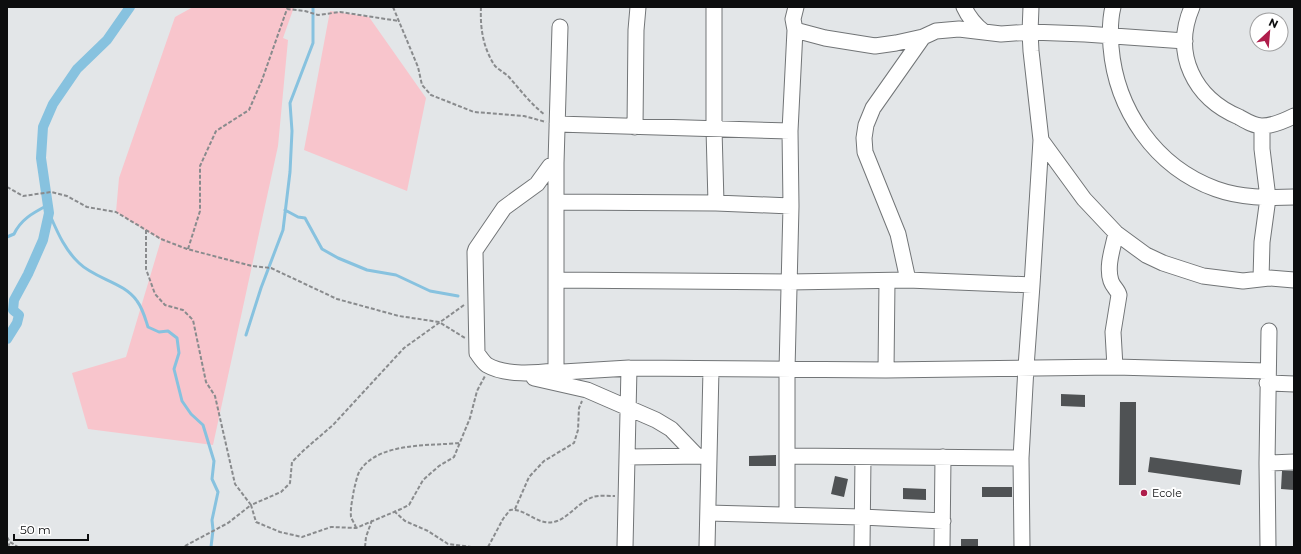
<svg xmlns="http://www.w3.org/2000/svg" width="1301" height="554" font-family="Montserrat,sans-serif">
  <rect width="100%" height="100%" fill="#e3e6e8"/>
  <!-- green -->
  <path fill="#f8c5cc" d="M 193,7 L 294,7 L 283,38 L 288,40 L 278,146 L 213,445 L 88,429 L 72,373 L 126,357 L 161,240 L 116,212 L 119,178 L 175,17 Z
    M 330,11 L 369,17 L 426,98 L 407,191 L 304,150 Z"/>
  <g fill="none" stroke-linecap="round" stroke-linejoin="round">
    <!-- stream -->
    <path stroke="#87c2df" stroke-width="3" d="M 285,210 L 298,217 L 305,218 L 322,249 L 338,258 L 367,270 L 396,275 L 430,291 L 458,296
      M 49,213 C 57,231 64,249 79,263 C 95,279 124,282 137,301 C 143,309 145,318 148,327 L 159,332 L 168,331 L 177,338 L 179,353 L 174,369 L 182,401 L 191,414 L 203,425 L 214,461 L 212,479 L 218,492 L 212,520 L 213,530 L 211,547
      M 7,237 L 14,234 C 21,219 33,213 48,205
      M 246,335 L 261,288 L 283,230 L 290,172 L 292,131 L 290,103 L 313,43 L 313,7"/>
    <!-- canal -->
    <path stroke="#87c2df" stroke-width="10" d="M 7,339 L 17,323 L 19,315 L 13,310 L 14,300 L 28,274 L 43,240 L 49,213 L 41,158 L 43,127 L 53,104 L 77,69 L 107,40 L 130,7"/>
  </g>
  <!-- building -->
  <path fill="#4f5254" d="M 1061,394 L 1085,395 L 1085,407 L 1061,406 Z
    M 1120,402 L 1136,402 L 1136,485 L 1119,485 Z
    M 776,455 L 776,466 L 749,466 L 749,456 Z
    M 1150,457 L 1242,470 L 1240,485 L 1148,472 Z
    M 1282,471 L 1294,471 L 1294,490 L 1281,489 Z
    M 835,476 L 848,479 L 844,497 L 831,494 Z
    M 982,487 L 1012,487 L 1012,497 L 982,497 Z
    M 903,488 L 926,489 L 926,500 L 903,499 Z
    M 961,539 L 978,539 L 978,547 L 961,547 Z"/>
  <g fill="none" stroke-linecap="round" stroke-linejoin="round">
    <defs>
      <path id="minor" d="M 714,7 L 714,129 L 716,203
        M 964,7 C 969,18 975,25 984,32
        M 1031,7 L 1030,32 L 1031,51 L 1041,140 L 1084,199 L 1116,233 L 1146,255 L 1163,263 L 1203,276 L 1243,281 L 1269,278 L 1294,280
        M 1113,7 C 1110,19 1110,34 1111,47 C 1116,109 1155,167 1216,189 C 1241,198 1267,198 1294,197
        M 1192,7 C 1172,54 1194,98 1239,117 C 1246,121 1254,126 1262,126 C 1273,126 1284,121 1294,116
        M 560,27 L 556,163 L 556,371 L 563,372 L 629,368 L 886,370 L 1115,367 L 1267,371
        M 795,30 L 825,38 L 875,46 L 896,43 L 923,37 L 936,31 L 959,29 L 1001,34 L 1030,32 L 1085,34 L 1185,41
        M 557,124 L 790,131
        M 635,127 L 636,30 L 638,7
        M 556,202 L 716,203 L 791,206
        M 1261,279 L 1262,242 L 1268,198 L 1262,149 L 1262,126
        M 556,280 L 789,282 L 908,280 L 1032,285
        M 908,280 L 898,234 L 865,152 L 864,138 L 866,125 L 873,108 L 923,37
        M 1115,367 L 1113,332 L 1119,295 C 1118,290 1113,287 1111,281 C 1106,266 1113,248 1116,233
        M 886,370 L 887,281
        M 556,371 C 536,373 506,376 487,365 C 483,362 480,357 477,353 L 475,252 L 476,249 L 504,208 L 537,184 L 550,166 L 556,163
        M 534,378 L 587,390 L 656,420 L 671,429 L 697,456
        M 1267,383 L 1294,384
        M 787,456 L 1021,458
        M 627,457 L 703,456
        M 1267,463 L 1294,462
        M 708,513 L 862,517 L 943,521
        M 787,515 L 787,370 L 791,206 L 790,131 L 795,30 L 793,19 L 796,7
        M 625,547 L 629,368
        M 707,547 L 711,369
        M 862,547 L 863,457
        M 942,547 L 943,457
        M 1022,547 L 1021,458 L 1026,367 L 1032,285 L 1041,140
        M 1268,547 L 1267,463 L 1269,331"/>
    </defs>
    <!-- minor casing -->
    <use href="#minor" stroke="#727577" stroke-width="17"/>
    <!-- path -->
    <path stroke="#898b8d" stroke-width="2" stroke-dasharray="4 2" stroke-linecap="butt" d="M 393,7 L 418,67 L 422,85 L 431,95 L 474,112 L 524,116 L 546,122
      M 481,7 C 480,28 483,48 495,66 C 499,70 505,73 509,77 C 521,91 531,104 545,115
      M 7,187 L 23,196 L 51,192 L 67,196 L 87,207 L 116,212 L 161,239 L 187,249 L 252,266 L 271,268 L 337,299 L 399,316 L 439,322 L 465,338
      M 146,230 L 146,269 L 155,294 L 165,305 L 183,310 L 193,320 L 206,382 L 215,396 L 235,484 L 251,505 L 228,523 L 183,547
      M 188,249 L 200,211 L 200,166 L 216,131 L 249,110 L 262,80 L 287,9 L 305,11 L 318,15 L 340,12 L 399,21
      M 464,305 L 404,348 L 333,425 L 304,450 L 292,462 L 290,483 L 281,492 L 251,505 L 256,522 L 280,532 L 302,537 L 331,527 L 356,528 L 401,509 L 409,505 L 423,480 L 439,466 L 454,457 L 470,418 L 477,391 L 485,376
      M 515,509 L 529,477 L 544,461 L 574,443 L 578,430 L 579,408 L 582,401
      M 394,511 L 405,521 L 428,531 L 448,544 L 471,547
      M 356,528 C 355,524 352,520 351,517 C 350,508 353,497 354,489 C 356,483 357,474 361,469 C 381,442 430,446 459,443
      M 7,537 L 10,542 L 18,547
      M 8,547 L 10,542
      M 365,547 L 366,537 L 372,520
      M 488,547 L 503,519 L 510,510 C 527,508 538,528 557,521 C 569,517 580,501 593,497 C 599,495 608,496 615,496"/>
    <!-- minor -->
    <use href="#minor" stroke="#fff" stroke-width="15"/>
  </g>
  <!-- markers -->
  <circle fill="#af1d4b" stroke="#fff" stroke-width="1.5" cx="1144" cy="493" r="4"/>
  <g text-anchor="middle" stroke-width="4" stroke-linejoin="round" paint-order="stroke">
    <!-- poi labels -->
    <g font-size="11" fill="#0c0d0e" stroke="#fff" text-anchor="start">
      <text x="1152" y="497">Ecole</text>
    </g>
  </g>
  <!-- border -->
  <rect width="1301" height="554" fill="none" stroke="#0c0d0e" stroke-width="16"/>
  <!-- north arrow -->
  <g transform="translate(1269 32) rotate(26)"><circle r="19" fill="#ffffff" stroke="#9e9e9f"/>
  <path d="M0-3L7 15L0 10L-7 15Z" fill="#af1d4b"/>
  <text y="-6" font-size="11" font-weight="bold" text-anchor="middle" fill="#0c0d0e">N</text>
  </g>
  <!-- scale -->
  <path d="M14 534v6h74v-6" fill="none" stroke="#0c0d0e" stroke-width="2"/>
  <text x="20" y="534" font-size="12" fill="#0c0d0e" stroke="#ffffff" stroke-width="3" paint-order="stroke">50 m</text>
</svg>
